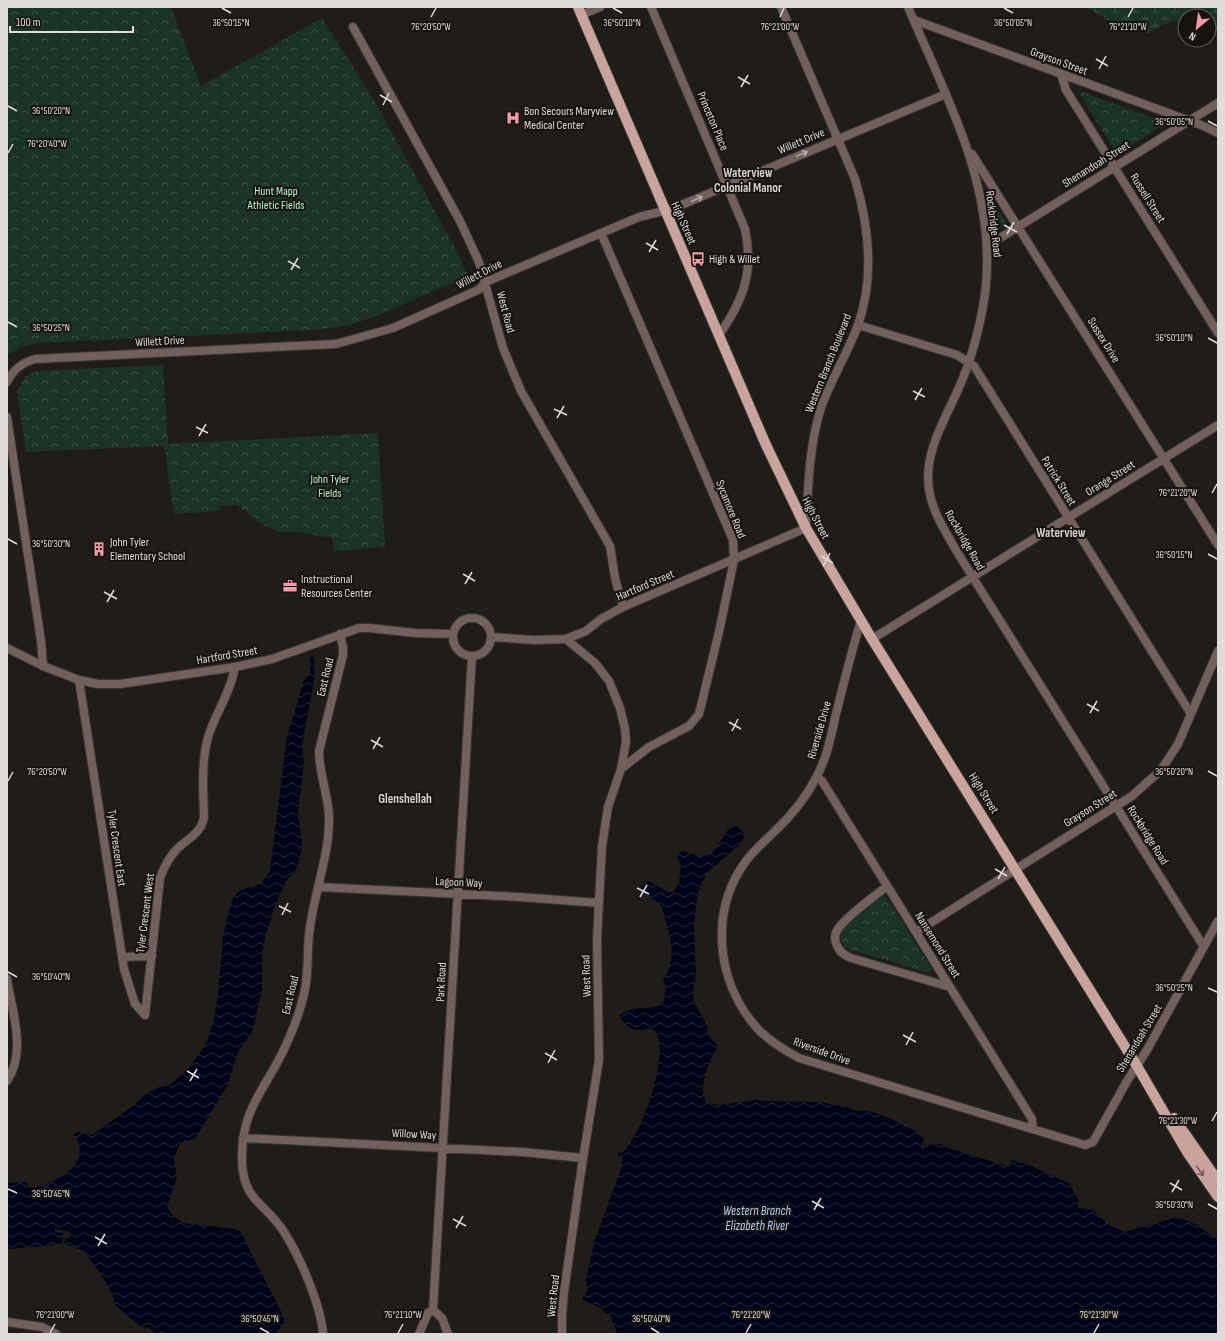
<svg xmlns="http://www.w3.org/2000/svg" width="1225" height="1341" font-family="'Sofia Sans Condensed',sans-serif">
  <defs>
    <pattern id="forest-crowns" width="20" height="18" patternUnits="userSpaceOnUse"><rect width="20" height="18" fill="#1b3326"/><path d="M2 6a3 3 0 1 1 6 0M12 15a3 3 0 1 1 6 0" fill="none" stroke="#3c5045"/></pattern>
    <pattern id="wetland-marsh" width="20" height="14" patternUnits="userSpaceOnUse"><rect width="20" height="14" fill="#1b3326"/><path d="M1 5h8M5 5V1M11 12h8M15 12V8" fill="none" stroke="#3c5045"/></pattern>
    <pattern id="water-waves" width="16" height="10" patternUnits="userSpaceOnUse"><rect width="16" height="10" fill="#000418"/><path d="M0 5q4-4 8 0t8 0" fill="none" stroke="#252839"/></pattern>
  </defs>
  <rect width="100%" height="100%" fill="#201c18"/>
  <!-- forest -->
  <path fill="url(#forest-crowns)" d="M 7,7 L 171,7 L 201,86 L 322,18 L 377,105 L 458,253 L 468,276 L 379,315 L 349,325 L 315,330 L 38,343 L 22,346 L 7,356 Z
    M 1077,90 L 1167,123 L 1117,154 Z
    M 990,197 L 1007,224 L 994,231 Z
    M 163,365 L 168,444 L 378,433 L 385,547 L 334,551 L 332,538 L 297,532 L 279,532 L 260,523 L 237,505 L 222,506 L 219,511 L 174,514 L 164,446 L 26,452 L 17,391 L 26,376 L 37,371 Z
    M 884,894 L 932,969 L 929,973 L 848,949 C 840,942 840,938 843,928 Z"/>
  <!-- wetland -->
  <path fill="url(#wetland-marsh)" d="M 1086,7 L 1218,8 L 1218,34 L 1211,35 L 1209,16 L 1185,16 L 1185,21 L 1171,21 L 1149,33 L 1112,22 Z"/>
  <!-- water -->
  <path fill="url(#water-waves)" d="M 310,657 L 314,657 L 315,676 L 302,745 L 304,763 L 298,813 L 302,844 L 298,867 L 286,881 L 275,906 L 266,934 L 262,953 L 262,990 L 252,1032 L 238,1052 L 227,1086 L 195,1139 L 184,1141 L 179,1145 L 174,1160 L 177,1177 L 167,1207 L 174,1217 L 184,1223 L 235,1229 L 241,1232 C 254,1261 271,1289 284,1318 L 284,1323 L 275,1334 L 166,1334 L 161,1331 L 159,1334 L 156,1334 L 149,1328 L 141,1327 L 115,1305 L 113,1296 L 104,1279 L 84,1251 L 62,1243 L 48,1246 L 7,1249 L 7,1183 L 26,1182 C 27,1183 29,1186 30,1187 C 40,1191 68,1173 74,1166 C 82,1157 81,1143 74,1135 L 76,1132 L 92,1135 L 133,1106 L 148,1092 L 160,1087 L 169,1086 L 187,1070 L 198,1056 L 207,1042 L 213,1023 L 218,995 L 223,936 L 232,900 L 239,891 L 262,883 L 270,871 L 287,737 L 304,680 L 310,674 Z
    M 735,825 L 745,834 L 741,843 L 707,873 L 700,886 L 696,905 L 694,926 L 696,974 L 693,992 L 694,1001 L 707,1026 L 708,1035 L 718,1046 C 710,1060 697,1086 706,1102 L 717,1105 L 758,1100 L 761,1101 L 820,1102 L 847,1107 C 853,1112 861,1110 868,1111 C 887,1116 909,1126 924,1137 L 921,1151 L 924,1145 L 942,1144 L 942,1146 L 1010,1167 L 1012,1160 L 1029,1165 L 1069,1183 L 1078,1199 L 1078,1208 L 1093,1210 L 1109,1225 L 1125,1232 L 1173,1218 L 1183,1219 L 1195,1224 L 1218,1240 L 1218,1334 L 619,1334 L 617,1333 L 610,1315 L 605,1313 L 603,1309 L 583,1300 L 582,1298 L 588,1290 L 586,1280 L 595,1240 L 622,1166 L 622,1158 L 617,1155 C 619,1153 622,1153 624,1151 C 641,1136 676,1041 651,1028 C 635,1032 629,1031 619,1016 C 631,1004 650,1011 663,1004 L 666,989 L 663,980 C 680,954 668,933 662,906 L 640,890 L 645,882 L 649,881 L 666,891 L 673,893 L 679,883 L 681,867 L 677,856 L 681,851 C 688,852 695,855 702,856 C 720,857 720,831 735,825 Z"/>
  <!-- pier -->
  <path fill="#201c18" d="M 55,1229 L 71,1232 L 69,1238 L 65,1238 L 64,1246 L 62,1245 L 64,1233 L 55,1232 Z"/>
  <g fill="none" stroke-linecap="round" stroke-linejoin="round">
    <defs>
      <path id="minor" d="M 651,7 L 745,229 C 754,272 744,299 719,335
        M 908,7 C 943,90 989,173 987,266 C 987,299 976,346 963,378 C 949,414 923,449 929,489 C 932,512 946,532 957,552 L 1204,947
        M 581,15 L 600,7
        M 914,20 L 1201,125 L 1218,133
        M 353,27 L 460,221 L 479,262 L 503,348 L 521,391 L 610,546 L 615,578 L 623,607
        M 1061,74 L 1066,90 L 1218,333
        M 972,154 L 1218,545
        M 601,233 L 733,540 L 734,560 L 719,632 L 699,714 L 689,726 L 649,747 L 621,769
        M 987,246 L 1218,103
        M 858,325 L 957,355 L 974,366 L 1191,714
        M 7,382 C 13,370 21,363 35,359 L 336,344 L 393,328 L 478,290 L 488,281 L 639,217 L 668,210 L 691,201 L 946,94
        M 7,417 L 41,641 L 43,666
        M 861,621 C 851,652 844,683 836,714 C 831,736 827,758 816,778 C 806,797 792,815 776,830 C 766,840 755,849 746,861 C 709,911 716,982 757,1028 C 769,1041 784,1050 799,1058 L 1085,1145 L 1093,1142 L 1127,1081 L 1147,1050 L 1218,921
        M 872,639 L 1218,425
        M 79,680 L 124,969 L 135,1004 L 145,1015
        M 817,777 L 822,781 L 1032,1119 L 1033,1129
        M 887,886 C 874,897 847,915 838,929 C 830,941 840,954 851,958 L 950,987
        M 318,887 L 520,897 L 599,903
        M 916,932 L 1016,869
        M 122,957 L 152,956
        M 7,979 C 12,1011 27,1052 7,1081
        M 145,1015 L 160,878 C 164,867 169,858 176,850 C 188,838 201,834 204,817 C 203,789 201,760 209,734 C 217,711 231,691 235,667
        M 243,1138 L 522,1152 L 583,1158
        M 433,1310 L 472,656
        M 433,1310 L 442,1318 L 448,1334
        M 7,1322 L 42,1327 L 56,1334
        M 323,1334 C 321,1305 300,1257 284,1232 C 265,1202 243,1202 242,1160 C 241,1107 267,1088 286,1045 C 293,1030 299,1014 303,998 C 310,975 306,950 310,927 C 315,890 330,853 329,816 C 328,794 319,773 319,751 L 343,655 L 343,647 L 340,634
        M 419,1334 L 428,1313 L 433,1310
        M 562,1334 L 562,1315 L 564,1292 L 582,1165 L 599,1060 L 597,939 L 602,846 L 608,807 L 621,769 L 626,742 L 625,729 L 620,708 L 609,681 L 595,663 L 566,639"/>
      <path id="tertiary" d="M453 637a19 19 0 1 1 38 0a19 19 0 1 1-38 0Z
        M 491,637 L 534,640 L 566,639 L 586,631 L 601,619 L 623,607 L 806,528 C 808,488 809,443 822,405 C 832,378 848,352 858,325 C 875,277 869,226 855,179 L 781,7
        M 7,648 L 43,666 L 79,680 L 98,684 L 120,684 L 235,667 L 272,659 L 359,628 L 369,628 L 415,633 L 453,634
        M 1016,869 L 1132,796 L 1161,770 L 1178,744 L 1218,651"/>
      <path id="primary" d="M 578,7 L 766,445 L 806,528 L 872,639 L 1137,1066 L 1187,1152 L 1218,1197
        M 1174,1118 L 1218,1181"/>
    </defs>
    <!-- minor casing -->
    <use href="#minor" stroke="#3b3733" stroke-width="10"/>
    <!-- tertiary casing -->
    <use href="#tertiary" stroke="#3b3733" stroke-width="10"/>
    <!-- primary casing -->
    <use href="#primary" stroke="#3b3733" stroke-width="12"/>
    <!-- minor -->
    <use href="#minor" stroke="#71605d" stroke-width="8"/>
    <!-- tertiary -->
    <use href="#tertiary" stroke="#71605d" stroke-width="8"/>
    <!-- primary -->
    <use href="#primary" stroke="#c8a49d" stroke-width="10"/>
  </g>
  <!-- one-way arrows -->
  <defs><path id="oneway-shaft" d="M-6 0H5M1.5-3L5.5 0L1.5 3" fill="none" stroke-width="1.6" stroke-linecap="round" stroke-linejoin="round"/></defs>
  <g stroke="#b2aaa7">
    <use href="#oneway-shaft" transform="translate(802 154) rotate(-23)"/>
    <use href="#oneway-shaft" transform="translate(697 199) rotate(-23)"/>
  </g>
  <use stroke="#705c56" href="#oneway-shaft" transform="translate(1200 1171) rotate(55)"/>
  <!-- ticks -->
  <path fill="none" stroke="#dedbd8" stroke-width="1.5" d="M 222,8 L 231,13M 613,8 L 622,13M 1004,8 L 1013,13M 431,17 L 436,8M 780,17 L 784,8M 1128,17 L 1133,8M 1096,59 L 1108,66M 1099,69 L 1106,56M 738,77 L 750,84M 741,87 L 748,75M 380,95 L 392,102M 383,105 L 389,93M 8,106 L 17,111M 1208,121 L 1217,126M 8,153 L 13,144M 1004,225 L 1017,232M 1007,234 L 1014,222M 646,243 L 658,250M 649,252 L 656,240M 288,261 L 300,268M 291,270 L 298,258M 8,322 L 17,327M 1208,338 L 1217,343M 913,391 L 925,397M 915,400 L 922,388M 554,409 L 567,415M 557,418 L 564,406M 196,427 L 208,433M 199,436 L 206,424M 1212,493 L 1217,484M 8,539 L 17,544M 1208,554 L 1217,559M 821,556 L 833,563M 823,566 L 830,553M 463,574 L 475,581M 465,584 L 472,572M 104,592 L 117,599M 107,602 L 114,590M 1087,704 L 1099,711M 1090,713 L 1097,701M 729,722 L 741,729M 732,731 L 738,719M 371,740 L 383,747M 373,749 L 380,737M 1208,771 L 1217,776M 8,781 L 13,772M 995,869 L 1007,876M 998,879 L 1005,867M 637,888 L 649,894M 640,897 L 647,885M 279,906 L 291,912M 282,915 L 288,903M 8,972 L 17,977M 1208,988 L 1217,992M 903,1035 L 916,1042M 906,1045 L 913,1032M 545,1053 L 557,1060M 548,1063 L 555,1050M 187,1071 L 199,1078M 190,1081 L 197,1069M 1212,1121 L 1217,1112M 1170,1183 L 1182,1190M 8,1189 L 17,1193M 1172,1192 L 1179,1180M 812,1201 L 824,1208M 1208,1204 L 1217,1209M 814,1210 L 821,1198M 453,1219 L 466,1226M 456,1228 L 463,1216M 95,1237 L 107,1244M 98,1246 L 105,1234M 260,1328 L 269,1333M 651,1328 L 659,1333M 50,1333 L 55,1324M 398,1333 L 403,1324M 746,1333 L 751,1324M 1094,1333 L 1099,1324"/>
  <!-- icons -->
  <defs>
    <symbol id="hospital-bare" viewBox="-9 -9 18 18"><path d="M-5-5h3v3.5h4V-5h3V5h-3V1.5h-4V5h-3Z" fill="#f39aa7" stroke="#17130f" stroke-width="2.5" paint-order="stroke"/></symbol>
    <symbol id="bus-bare" viewBox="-9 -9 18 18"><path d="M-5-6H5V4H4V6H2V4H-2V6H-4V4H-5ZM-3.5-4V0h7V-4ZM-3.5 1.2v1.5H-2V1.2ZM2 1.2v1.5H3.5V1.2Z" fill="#f39aa7" stroke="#17130f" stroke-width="2.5" paint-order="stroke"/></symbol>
    <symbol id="building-bare" viewBox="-9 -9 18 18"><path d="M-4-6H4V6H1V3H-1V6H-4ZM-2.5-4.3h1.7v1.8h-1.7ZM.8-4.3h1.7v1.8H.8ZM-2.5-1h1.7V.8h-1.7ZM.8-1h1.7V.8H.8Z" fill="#f39aa7" stroke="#17130f" stroke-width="2.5" paint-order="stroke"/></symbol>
    <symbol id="office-bare" viewBox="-9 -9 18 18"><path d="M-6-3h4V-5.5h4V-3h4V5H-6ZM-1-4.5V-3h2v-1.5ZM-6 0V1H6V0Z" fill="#f39aa7" stroke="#17130f" stroke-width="2.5" paint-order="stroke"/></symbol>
  </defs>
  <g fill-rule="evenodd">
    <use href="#hospital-bare" x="503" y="108" width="20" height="20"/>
    <use href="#bus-bare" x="688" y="249" width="20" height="20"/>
    <use href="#building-bare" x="89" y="539" width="20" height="20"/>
    <use href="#office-bare" x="280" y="576" width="20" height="20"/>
  </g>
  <g text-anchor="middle" stroke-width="4" stroke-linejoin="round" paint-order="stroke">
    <!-- street labels -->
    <g font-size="12" fill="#dedbd8" stroke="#17130f">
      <text transform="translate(1059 61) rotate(20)" y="4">Grayson Street</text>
      <text transform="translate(713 121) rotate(67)" y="4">Princeton Place</text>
      <text transform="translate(801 141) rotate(-23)" y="4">Willett Drive</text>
      <text transform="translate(1096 164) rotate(-32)" y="4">Shenandoah Street</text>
      <text transform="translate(1148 198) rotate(58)" y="4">Russell Street</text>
      <text transform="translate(684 223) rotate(66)" y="4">High Street</text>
      <text transform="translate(994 224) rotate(83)" y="4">Rockbridge Road</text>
      <text transform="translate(479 274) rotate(-28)" y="4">Willett Drive</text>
      <text transform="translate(506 312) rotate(75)" y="4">West Road</text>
      <text transform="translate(1104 340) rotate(58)" y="4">Sussex Drive</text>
      <text transform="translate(160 341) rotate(-3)" y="4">Willett Drive</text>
      <text transform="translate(828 363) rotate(-68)" y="4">Western Branch Boulevard</text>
      <text transform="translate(1110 478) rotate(-32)" y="4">Orange Street</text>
      <text transform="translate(1059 481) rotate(58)" y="4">Patrick Street</text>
      <text transform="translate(731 509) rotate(68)" y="4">Sycamore Road</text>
      <text transform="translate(816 518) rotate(62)" y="4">High Street</text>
      <text transform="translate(965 540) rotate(60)" y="4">Rockbridge Road</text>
      <text transform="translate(645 585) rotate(-23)" y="4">Hartford Street</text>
      <text transform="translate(227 655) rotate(-10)" y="4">Hartford Street</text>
      <text transform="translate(325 677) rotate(-76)" y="4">East Road</text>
      <text transform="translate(819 730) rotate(-74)" y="4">Riverside Drive</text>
      <text transform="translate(984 793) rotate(58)" y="4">High Street</text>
      <text transform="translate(1090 808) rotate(-32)" y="4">Grayson Street</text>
      <text transform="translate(1148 835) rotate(58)" y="4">Rockbridge Road</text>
      <text transform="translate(117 848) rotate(82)" y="4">Tyler Crescent East</text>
      <text transform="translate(459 882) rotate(3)" y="4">Lagoon Way</text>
      <text transform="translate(145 913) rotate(-83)" y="4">Tyler Crescent West</text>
      <text transform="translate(938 945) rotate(58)" y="4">Nansemond Street</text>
      <text transform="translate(586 976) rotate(-92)" y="4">West Road</text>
      <text transform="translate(441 982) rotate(-87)" y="4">Park Road</text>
      <text transform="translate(290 995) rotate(-76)" y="4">East Road</text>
      <text transform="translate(1139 1038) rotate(-59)" y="4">Shenandoah Street</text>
      <text transform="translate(822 1051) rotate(20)" y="4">Riverside Drive</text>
      <text transform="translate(414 1134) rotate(3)" y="4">Willow Way</text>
      <text transform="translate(553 1296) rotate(-84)" y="4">West Road</text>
    </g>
    <!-- poi labels -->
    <g font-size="12" fill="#dedbd8" stroke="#17130f" text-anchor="start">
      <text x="524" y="115">Bon Secours Maryview<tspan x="524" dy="14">Medical Center</tspan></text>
      <text x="709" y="263">High &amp; Willet</text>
      <text x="110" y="546">John Tyler<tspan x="110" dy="14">Elementary School</tspan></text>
      <text x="301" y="583">Instructional<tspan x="301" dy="14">Resources Center</tspan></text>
    </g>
    <!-- park labels -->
    <g font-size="12" fill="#b2f2ce" stroke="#17130f">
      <text x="276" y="195">Hunt Mapp<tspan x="276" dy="14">Athletic Fields</tspan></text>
      <text x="330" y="483">John Tyler<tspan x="330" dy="14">Fields</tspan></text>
    </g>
    <!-- neighbourhood labels -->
    <g font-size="13" font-weight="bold" fill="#d7d0cb" stroke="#17130f">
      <text x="748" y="177">Waterview<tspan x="748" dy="15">Colonial Manor</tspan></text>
      <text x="1061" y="537">Waterview</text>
      <text x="405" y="803">Glenshellah</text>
    </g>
    <!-- water labels -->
    <g font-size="13" font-style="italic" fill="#b0cbf5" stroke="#17130f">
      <text x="757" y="1215">Western Branch<tspan x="757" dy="15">Elizabeth River</tspan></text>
    </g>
  </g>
  <g font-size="10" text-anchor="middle" fill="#dedbd8" stroke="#17130f" stroke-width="4" stroke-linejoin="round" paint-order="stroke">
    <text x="231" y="26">36°50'15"N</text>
    <text x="622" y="26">36°50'10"N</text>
    <text x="1013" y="26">36°50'05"N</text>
    <text x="431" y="30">76°20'50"W</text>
    <text x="780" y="30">76°21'00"W</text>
    <text x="1128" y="30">76°21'10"W</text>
    <text x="51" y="114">36°50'20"N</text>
    <text x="1174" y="125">36°50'05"N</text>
    <text x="47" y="147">76°20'40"W</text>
    <text x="51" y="331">36°50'25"N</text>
    <text x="1174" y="341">36°50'10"N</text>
    <text x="1178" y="496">76°21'20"W</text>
    <text x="51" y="547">36°50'30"N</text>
    <text x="1174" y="558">36°50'15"N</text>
    <text x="1174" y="775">36°50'20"N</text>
    <text x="47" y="775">76°20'50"W</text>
    <text x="51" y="980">36°50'40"N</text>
    <text x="1174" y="991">36°50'25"N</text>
    <text x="1178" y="1124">76°21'30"W</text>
    <text x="51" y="1197">36°50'45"N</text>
    <text x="1174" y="1208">36°50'30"N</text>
    <text x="55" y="1318">76°21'00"W</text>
    <text x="403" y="1318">76°21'10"W</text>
    <text x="751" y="1318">76°21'20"W</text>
    <text x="1099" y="1318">76°21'30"W</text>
    <text x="260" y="1322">36°50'45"N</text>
    <text x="651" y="1322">36°50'40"N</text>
  </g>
  <!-- border -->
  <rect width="1225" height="1341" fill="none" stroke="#dedbd8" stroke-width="16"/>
  <!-- north arrow -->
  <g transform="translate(1197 28) rotate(209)"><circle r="19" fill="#17130f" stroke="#67635f"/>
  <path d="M0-3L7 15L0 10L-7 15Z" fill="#f39aa7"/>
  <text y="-6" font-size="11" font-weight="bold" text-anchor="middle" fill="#dedbd8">N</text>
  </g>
  <!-- scale -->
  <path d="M10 26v6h123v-6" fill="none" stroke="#dedbd8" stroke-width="2"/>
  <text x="16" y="26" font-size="12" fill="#dedbd8" stroke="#17130f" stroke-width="3" paint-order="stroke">100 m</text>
</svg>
